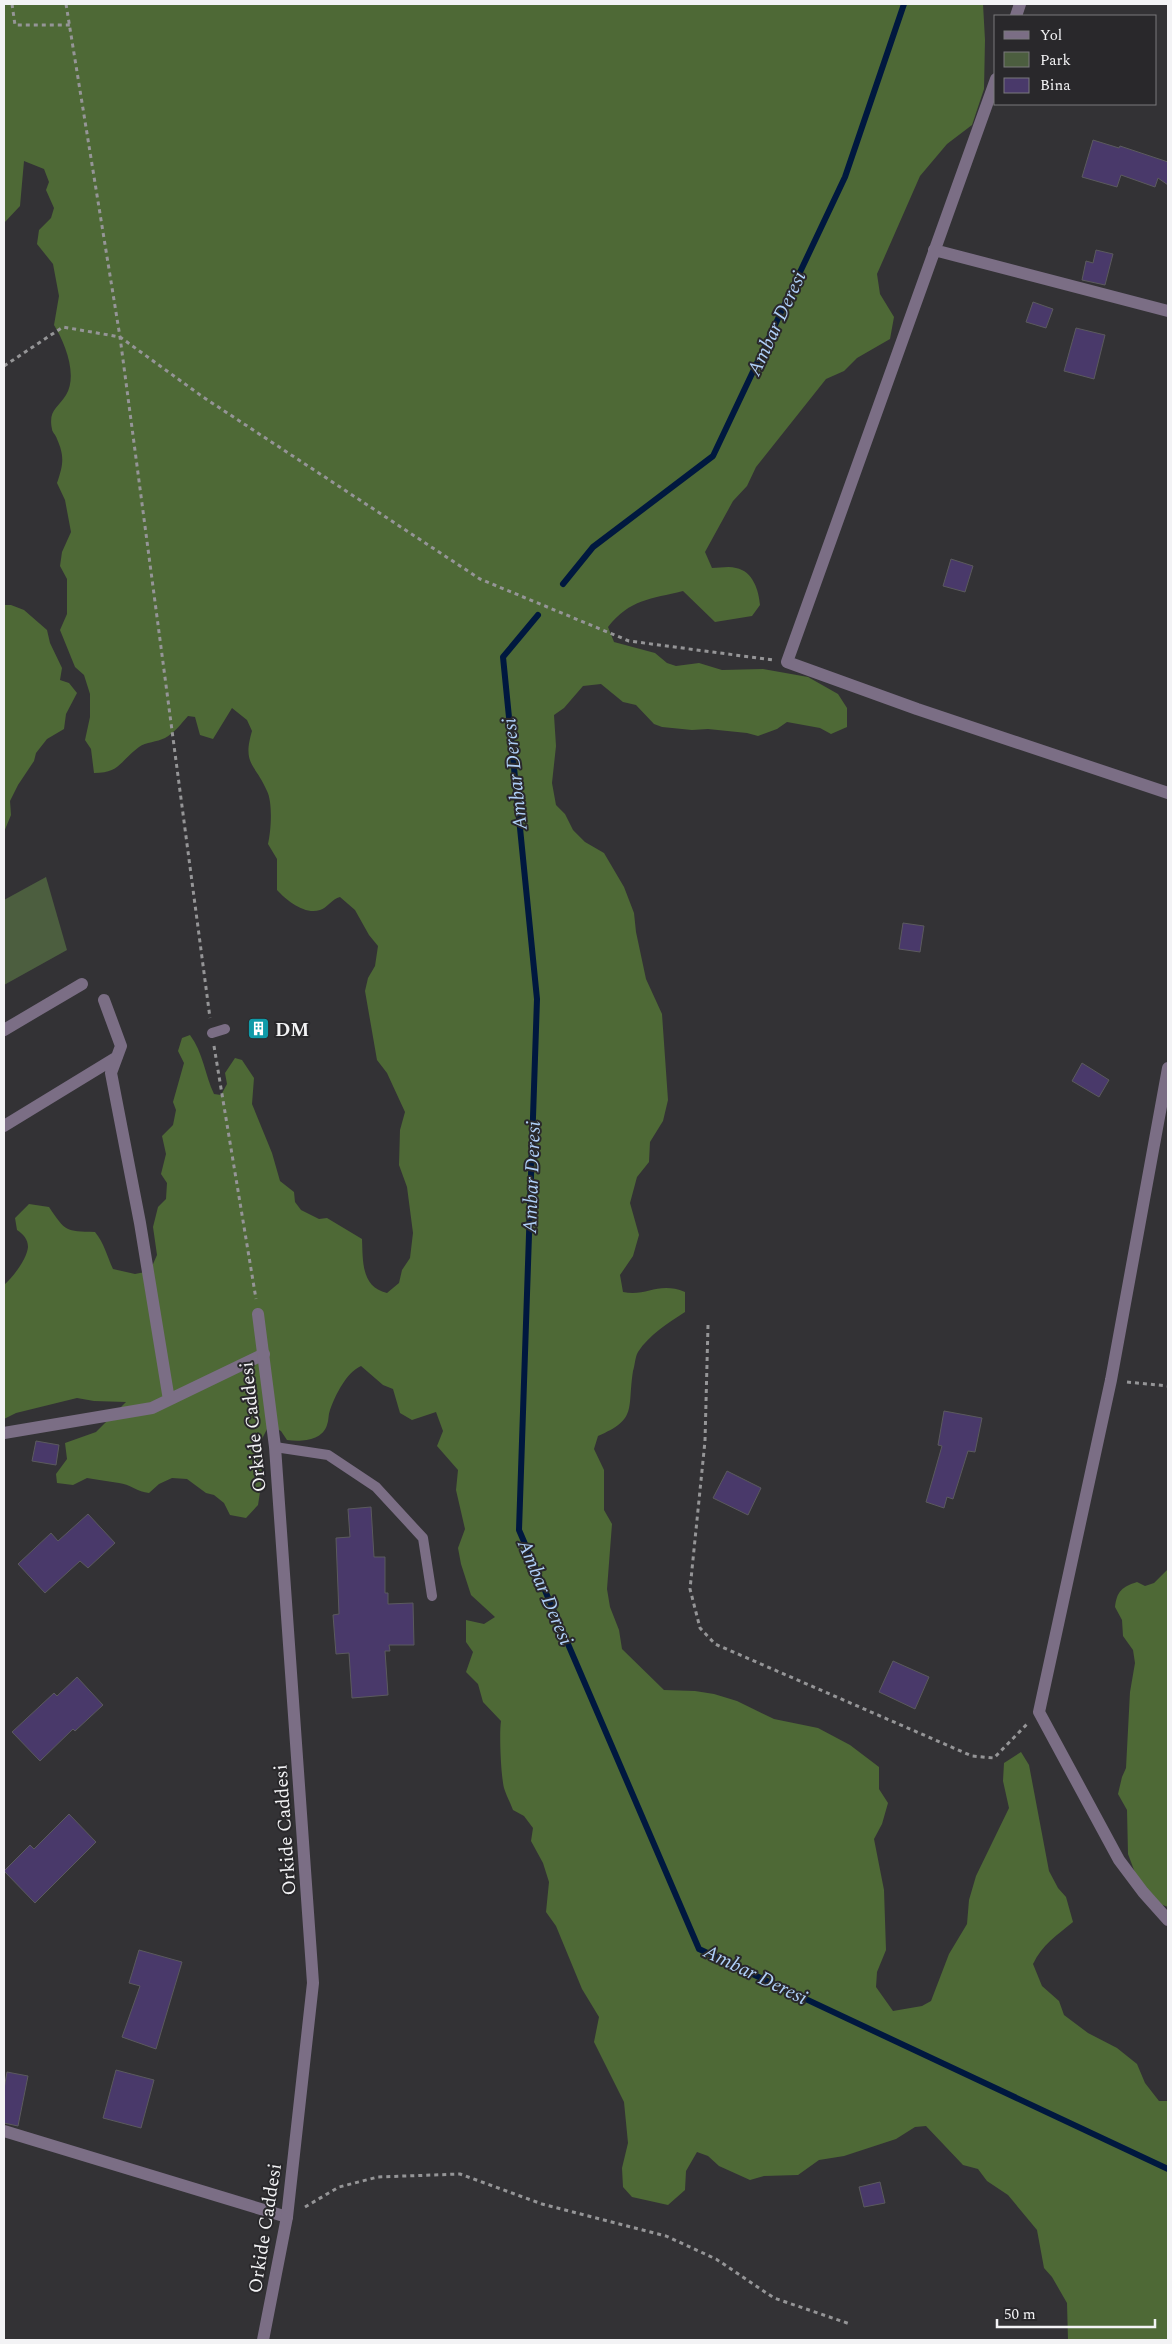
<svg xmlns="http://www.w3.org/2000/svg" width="1172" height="2344" font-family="Spectral,serif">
  <rect width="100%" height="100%" fill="#333235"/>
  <!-- green -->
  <path fill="#4c5e3f" d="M 46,877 L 67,950 L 4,985 L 4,900 Z"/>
  <!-- forest -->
  <path fill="#4e6936" d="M 4,4 L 983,4 L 985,40 L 984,89 L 972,125 L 947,144 L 920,176 L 877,274 L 880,294 L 894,317 L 890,339 L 857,358 L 844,371 L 826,379 L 756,467 L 747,486 L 733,501 L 705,552 L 712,568 C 720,568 729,566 736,568 C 753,571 759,591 760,605 L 752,616 L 715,622 L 683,591 C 651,599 630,599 608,627 L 614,642 L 655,653 L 667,663 L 676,666 L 699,663 L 722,670 L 763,669 L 808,677 L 838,694 L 847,708 L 847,727 L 831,734 L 820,728 L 787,722 L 777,729 L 758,736 L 747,733 L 708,729 L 692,730 L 662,727 L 654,724 L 636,705 L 623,702 L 601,684 L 583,686 L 564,708 L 554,715 L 556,746 L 552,783 L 556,805 L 565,814 L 573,830 L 585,842 L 604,853 L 624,887 L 634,913 L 636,932 L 646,979 L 662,1014 L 668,1100 L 663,1121 L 650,1142 L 649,1162 L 637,1177 L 630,1203 L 639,1235 L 633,1256 L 620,1275 L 623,1292 C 647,1297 658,1281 685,1292 L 685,1312 C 668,1323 649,1335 638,1352 C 635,1357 635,1365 633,1371 C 627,1409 638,1419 598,1436 L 594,1449 L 604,1470 L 604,1510 L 612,1524 L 607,1589 L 610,1607 L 619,1630 L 622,1649 L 664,1690 L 695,1691 L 714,1694 L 737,1701 L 774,1719 L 818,1728 L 850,1745 L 879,1767 L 879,1789 L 888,1803 L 882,1824 L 874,1839 L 884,1890 L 886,1950 L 877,1972 L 876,1987 L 893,2011 L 922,2006 L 931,2001 L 949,1954 L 967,1924 L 969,1900 L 976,1876 L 1009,1808 L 1003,1781 L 1004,1763 L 1021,1752 L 1029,1765 L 1049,1871 L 1058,1888 L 1066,1897 L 1073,1922 C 1057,1935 1042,1945 1033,1964 L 1042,1986 L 1059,2001 L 1064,2015 L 1088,2033 L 1117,2048 L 1137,2064 L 1145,2083 L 1159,2101 L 1168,2101 L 1168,2340 L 1068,2340 L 1067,2303 L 1052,2277 L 1044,2268 L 1037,2230 L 1008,2195 L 987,2181 L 978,2169 L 963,2165 L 926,2126 L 915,2127 L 896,2139 L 844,2156 L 819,2160 L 798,2175 L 764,2176 L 750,2180 L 719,2166 L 708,2156 L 697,2152 L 686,2171 L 685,2190 L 668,2205 L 632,2197 L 623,2187 L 622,2168 L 628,2143 L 624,2102 L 594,2042 L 599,2017 L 582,1989 L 556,1926 L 546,1912 L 549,1882 L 543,1863 L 531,1841 L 533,1828 L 524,1816 L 513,1810 C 510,1802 506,1795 504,1788 C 501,1776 499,1734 501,1721 L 483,1702 L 478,1684 L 466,1672 L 473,1652 L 466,1642 L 466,1620 L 484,1624 L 495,1617 L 471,1595 L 461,1564 L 458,1548 L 465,1529 L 456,1490 L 458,1470 L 437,1446 L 443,1431 L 436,1412 L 412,1420 L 400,1413 L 393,1389 L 383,1385 L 361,1366 C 346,1373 336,1394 330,1410 C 328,1415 329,1420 327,1425 C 322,1441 301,1442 287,1440 L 281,1431 L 269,1425 L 260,1443 L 258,1461 L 263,1473 L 258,1505 L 246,1518 L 230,1515 L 224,1503 L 214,1495 L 206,1493 L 187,1479 L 172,1478 L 159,1484 L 149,1493 C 138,1492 129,1484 119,1483 C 108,1481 97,1480 87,1478 L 73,1485 L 57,1483 L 56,1474 L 67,1459 L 65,1443 L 96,1432 L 126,1402 L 94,1401 L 77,1398 L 16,1413 L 4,1419 L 4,1285 C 13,1277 27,1259 28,1247 C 28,1239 23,1234 17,1230 L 15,1218 L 29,1204 L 49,1207 C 66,1232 65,1231 95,1232 C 104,1243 107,1256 113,1269 L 135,1274 L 150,1271 L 157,1255 L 153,1227 L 158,1207 L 166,1199 L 167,1183 L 161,1174 L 166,1154 L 162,1136 L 173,1125 L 176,1110 L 173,1102 L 184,1063 L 178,1051 L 182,1038 L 190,1035 C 203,1052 205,1075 214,1094 L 221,1095 L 227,1084 L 225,1073 L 235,1058 L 242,1060 L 254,1078 L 252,1104 L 272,1153 L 280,1181 L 294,1192 L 295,1202 L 301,1210 L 319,1219 L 327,1218 L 362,1239 C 363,1261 361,1287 387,1293 L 399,1283 L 402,1270 L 410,1258 L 413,1233 L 407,1187 L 399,1165 L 400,1130 L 405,1112 L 387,1073 L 377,1060 L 365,991 L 368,978 L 375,966 L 378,946 L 369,935 L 355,910 L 340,897 C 332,899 327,908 320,910 C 305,915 287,901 277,890 L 277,859 L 268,844 C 271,831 273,803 267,791 C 255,763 242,765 252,731 L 247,720 L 232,708 L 213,739 L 200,735 L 195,717 L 188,716 C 181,724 174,733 165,738 C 157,742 146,742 139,747 C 120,761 120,773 94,773 L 91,749 L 85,740 L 90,717 L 90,694 L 84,675 L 75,667 L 60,630 L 67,614 L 67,579 L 60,566 L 62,552 L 71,532 L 65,500 L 57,483 C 63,465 65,457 57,439 C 56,435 52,432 52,429 C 48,410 58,408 66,395 C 78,375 65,343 54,325 L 59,296 L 53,264 L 37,244 L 39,230 L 51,218 L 54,208 L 46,190 L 49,182 L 44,169 L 24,161 L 20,206 L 4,223 Z
    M 4,605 L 11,605 L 24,610 L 47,630 L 50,643 L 62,668 L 60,680 L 69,683 L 77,693 L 66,714 L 64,729 L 47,739 L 36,753 L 34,761 L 18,785 L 10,801 L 11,815 L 4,832 Z
    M 1168,1569 L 1168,1907 L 1160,1904 L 1137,1878 L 1128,1854 L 1127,1810 L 1118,1794 L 1122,1777 L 1126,1768 L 1130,1692 L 1135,1663 L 1133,1650 L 1123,1636 L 1122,1620 L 1115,1607 C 1117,1591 1122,1587 1137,1582 L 1145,1586 L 1154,1583 Z"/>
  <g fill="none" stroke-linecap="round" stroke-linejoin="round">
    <!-- stream -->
    <path stroke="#00183f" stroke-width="6" d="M 563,584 L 593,547 L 713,456 L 845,177 L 904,4
      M 538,615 L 503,657 L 537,999 L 519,1530 L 699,1949 L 1168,2169"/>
  </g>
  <!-- building -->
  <path fill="#49396a" stroke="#5b5a5e" d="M 1093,140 L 1119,148 L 1120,146 L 1168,162 L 1168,185 L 1158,178 L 1155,187 L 1121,175 L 1117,187 L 1082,177 Z
    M 1096,250 L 1113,254 L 1105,285 L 1082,280 L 1086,261 L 1093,263 Z
    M 1033,302 L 1053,309 L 1046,328 L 1026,322 Z
    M 1076,328 L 1105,335 L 1094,379 L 1064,371 Z
    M 951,559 L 973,566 L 965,592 L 943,586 Z
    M 903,923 L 924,926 L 920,952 L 899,949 Z
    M 1082,1063 L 1109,1080 L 1099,1097 L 1072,1081 Z
    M 944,1411 L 982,1418 L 975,1452 L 968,1451 L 953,1499 L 947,1497 L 944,1508 L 926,1502 L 942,1446 L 938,1445 Z
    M 36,1441 L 59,1445 L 56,1465 L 32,1461 Z
    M 727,1471 L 761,1488 L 748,1515 L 713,1498 Z
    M 371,1507 L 374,1557 L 385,1557 L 385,1593 L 388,1593 L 388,1604 L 413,1603 L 414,1645 L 389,1645 L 390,1651 L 385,1651 L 388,1695 L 352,1698 L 349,1653 L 336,1654 L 333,1615 L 339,1614 L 336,1538 L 350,1537 L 348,1509 Z
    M 88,1514 L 115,1543 L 88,1568 L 80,1561 L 45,1593 L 18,1564 L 51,1533 L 58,1541 Z
    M 893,1661 L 929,1677 L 915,1709 L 879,1692 Z
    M 77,1677 L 103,1705 L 75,1731 L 73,1729 L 40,1761 L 12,1732 L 54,1693 L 57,1696 Z
    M 69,1814 L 96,1842 L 35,1903 L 4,1871 L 30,1845 L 34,1849 Z
    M 139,1950 L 182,1962 L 156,2049 L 122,2037 L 140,1986 L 129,1983 Z
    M 116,2070 L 154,2080 L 141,2128 L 103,2118 Z
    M 7,2072 L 28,2076 L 18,2126 L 4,2123 L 4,2089 Z
    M 880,2182 L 885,2203 L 864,2207 L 859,2187 Z"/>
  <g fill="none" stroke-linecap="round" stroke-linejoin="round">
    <!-- path -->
    <path stroke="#959597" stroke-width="3" stroke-dasharray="4 4" stroke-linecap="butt" d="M 12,4 L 15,25 L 71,25
      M 66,4 L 120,337 L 210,1018
      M 4,366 L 63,327 L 120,337 L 203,397 L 480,579 L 629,641 L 773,660
      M 214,1046 L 256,1299
      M 708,1325 L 705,1441 L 690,1589 L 700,1628 L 715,1644 L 972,1756 L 994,1758 L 1028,1723
      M 1127,1382 L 1168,1386
      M 305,2207 L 339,2187 L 378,2177 L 460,2174 L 542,2204 L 666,2236 L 716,2259 L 774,2298 L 850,2324"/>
    <!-- service -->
    <path stroke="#7b6e85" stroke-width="10" d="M 212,1033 L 225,1029
      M 275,1447 L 328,1455 L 376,1487 L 423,1538 L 432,1596"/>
    <!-- minor -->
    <path stroke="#7b6e85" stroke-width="12" d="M 1016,16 L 1020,4
      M 996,79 L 787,662 L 917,709 L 1168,793
      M 934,250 L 1168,311
      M 104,1000 L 121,1046 L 111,1073 L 140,1223 L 169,1400
      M 4,1030 L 82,984
      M 1168,1068 L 1111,1380 L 1039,1712 L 1119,1860 L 1143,1892 L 1168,1920
      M 4,1126 L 117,1057
      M 4,1433 L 152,1408 L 264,1354
      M 4,2131 L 287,2217"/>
    <!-- tertiary -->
    <path stroke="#7b6e85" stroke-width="12" d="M 258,1314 L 275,1447 L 313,1983 L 287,2217 L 263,2340"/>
  </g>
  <!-- icons -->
  <defs>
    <symbol id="building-square" viewBox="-11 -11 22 22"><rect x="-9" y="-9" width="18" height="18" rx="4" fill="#0f9aa8" stroke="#29282b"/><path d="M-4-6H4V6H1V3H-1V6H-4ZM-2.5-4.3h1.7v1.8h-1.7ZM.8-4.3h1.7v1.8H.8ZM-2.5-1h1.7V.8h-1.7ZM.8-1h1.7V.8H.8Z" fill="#fff"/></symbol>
  </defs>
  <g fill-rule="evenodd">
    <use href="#building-square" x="246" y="1016" width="25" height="25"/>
  </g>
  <g text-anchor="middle" stroke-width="4" stroke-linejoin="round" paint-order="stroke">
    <!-- poi labels -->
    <g font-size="19" font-weight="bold" fill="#f3f3f5" stroke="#29282b" text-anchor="start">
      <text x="275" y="1036">DM</text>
    </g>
    <!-- street labels -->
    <g font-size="19" fill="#f3f3f5" stroke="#29282b">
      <text transform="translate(252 1427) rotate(-96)" y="7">Orkide Caddesi</text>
      <text transform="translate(284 1830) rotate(-94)" y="7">Orkide Caddesi</text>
      <text transform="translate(264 2228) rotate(-81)" y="7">Orkide Caddesi</text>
    </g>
    <!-- water labels -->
    <g font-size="20" font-style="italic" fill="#afcff8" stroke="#29282b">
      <text transform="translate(776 323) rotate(-65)" y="7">Ambar Deresi</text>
      <text transform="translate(514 774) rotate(-96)" y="7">Ambar Deresi</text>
      <text transform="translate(531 1177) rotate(-88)" y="7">Ambar Deresi</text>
      <text transform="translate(546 1592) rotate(67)" y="7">Ambar Deresi</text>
      <text transform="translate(756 1974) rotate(26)" y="7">Ambar Deresi</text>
    </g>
  </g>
  <!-- border -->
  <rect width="1172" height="2344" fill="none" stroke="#f3f3f5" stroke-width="10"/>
  <!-- legend -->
  <rect x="994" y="15" width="162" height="90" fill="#29282b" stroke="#7a797c"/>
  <rect x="1004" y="31" width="25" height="8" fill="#7b6e85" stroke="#7a797c"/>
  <text x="1040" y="40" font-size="15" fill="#f3f3f5">Yol</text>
  <rect x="1004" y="52" width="25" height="15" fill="#4c5e3f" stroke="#7a797c"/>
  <text x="1040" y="65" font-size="15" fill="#f3f3f5">Park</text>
  <rect x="1004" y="78" width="25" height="15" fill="#49396a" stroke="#7a797c"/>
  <text x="1040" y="90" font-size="15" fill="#f3f3f5">Bina</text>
  <!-- scale -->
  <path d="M997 2319v8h158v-8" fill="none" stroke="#f3f3f5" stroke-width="2.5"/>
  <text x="1004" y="2319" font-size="15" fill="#f3f3f5" stroke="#29282b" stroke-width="4" paint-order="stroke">50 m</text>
</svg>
